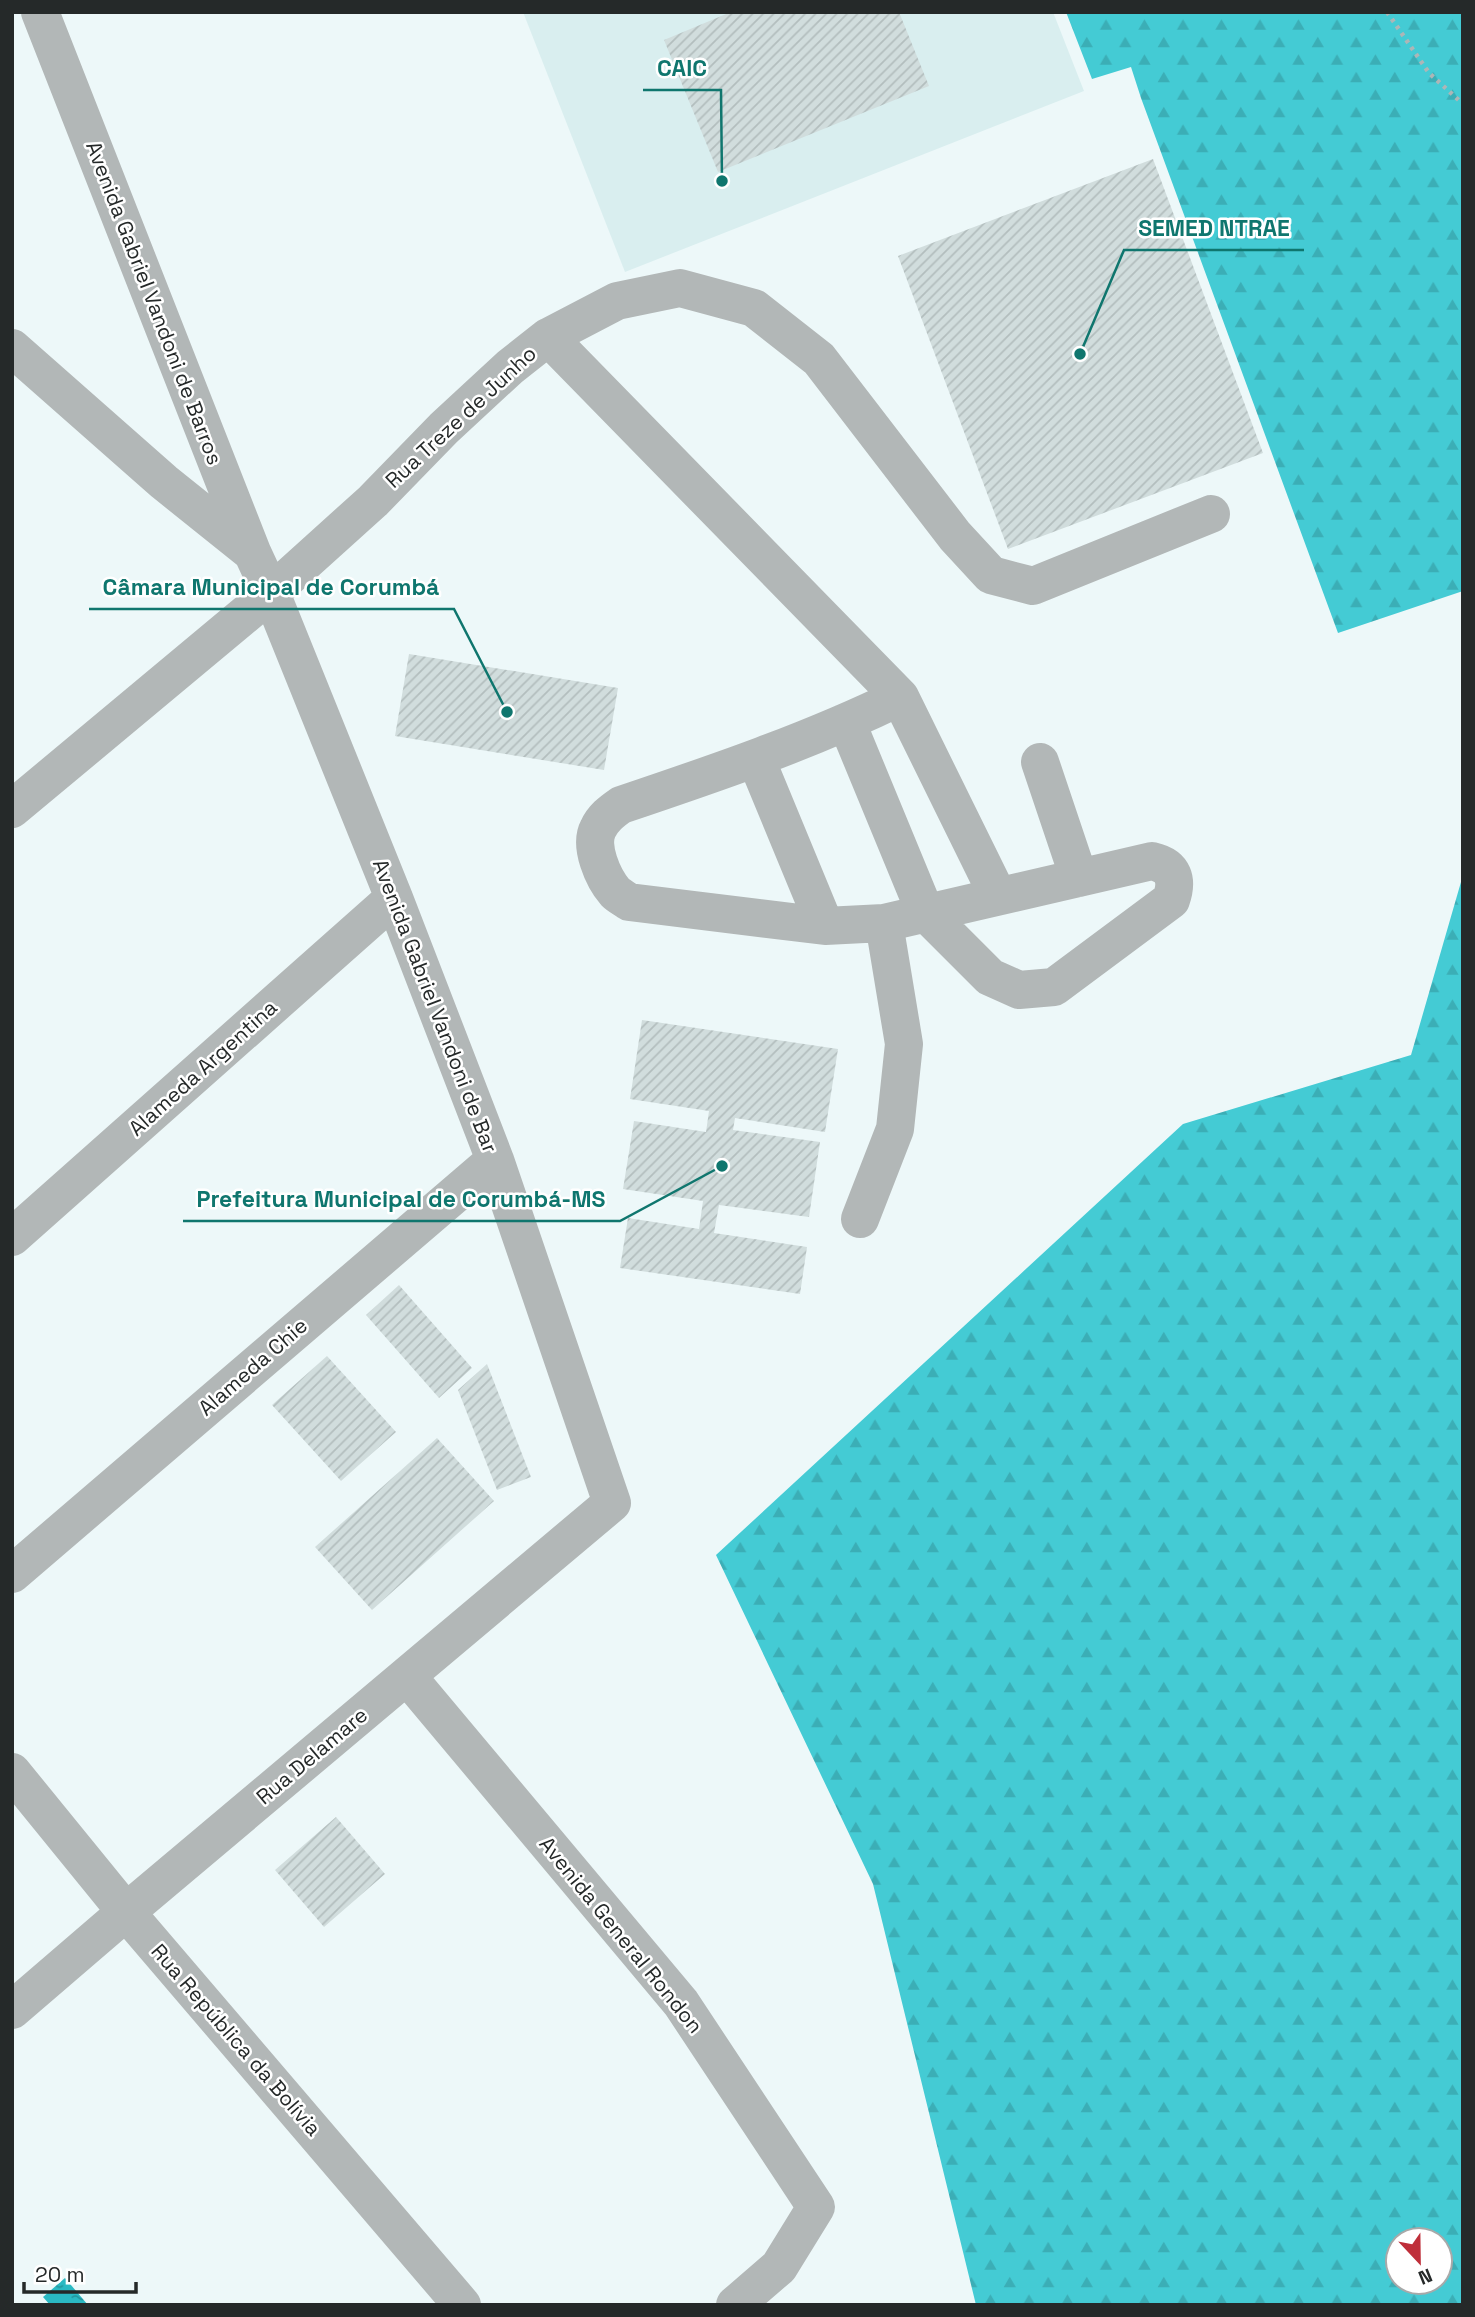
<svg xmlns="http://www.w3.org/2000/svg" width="1475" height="2317" font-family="'Space Grotesk',sans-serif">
  <defs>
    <pattern id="forest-firs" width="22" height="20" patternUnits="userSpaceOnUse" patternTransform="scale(1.75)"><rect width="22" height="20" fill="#44cbd4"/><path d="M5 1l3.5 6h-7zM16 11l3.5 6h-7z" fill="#3baeb6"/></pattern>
    <pattern id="water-ripples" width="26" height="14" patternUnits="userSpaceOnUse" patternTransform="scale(1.75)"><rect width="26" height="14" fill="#2ab9c3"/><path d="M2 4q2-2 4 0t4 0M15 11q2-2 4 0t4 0" fill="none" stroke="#24969e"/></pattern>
    <pattern id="building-hatch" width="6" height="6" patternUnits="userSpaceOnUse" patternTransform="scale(1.75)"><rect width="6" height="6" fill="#d1dddd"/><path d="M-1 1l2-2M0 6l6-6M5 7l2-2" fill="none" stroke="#b3bebe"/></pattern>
  </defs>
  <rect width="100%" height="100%" fill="#edf8f9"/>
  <!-- built -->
  <path fill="#d9eeef" d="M 523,12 L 1053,12 L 1084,91 L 625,272 Z"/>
  <!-- forest -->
  <path fill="url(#forest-firs)" fill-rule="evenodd" d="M 1066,12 L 1463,12 L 1463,591 L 1338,633 L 1141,98 L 1131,67 L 1092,79 Z
    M 1463,875 L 1463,2305 L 976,2305 L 873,1884 L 716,1555 L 1183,1124 L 1411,1055 ZM 1398,2240 L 1440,2240 L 1440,2282 L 1398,2282 Z"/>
  <!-- water -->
  <path fill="url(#water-ripples)" d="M 65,2278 L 88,2305 L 50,2305 L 43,2297 Z"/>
  <!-- building -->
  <path fill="url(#building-hatch)" d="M 731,12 L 899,12 L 929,86 L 718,172 L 664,40 Z
    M 1153,159 L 1263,453 L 1008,549 L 898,256 Z
    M 409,654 L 618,688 L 604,770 L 395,736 Z
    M 642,1020 L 838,1049 L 825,1132 L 735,1118 L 733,1130 L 820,1142 L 809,1217 L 719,1205 L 714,1233 L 807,1247 L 800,1294 L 620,1268 L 628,1218 L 699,1229 L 703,1201 L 623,1189 L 634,1121 L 706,1132 L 709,1111 L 630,1099 Z
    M 399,1285 L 472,1368 L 439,1398 L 366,1315 Z
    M 327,1356 L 396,1432 L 341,1481 L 272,1405 Z
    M 487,1364 L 531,1477 L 497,1490 L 458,1390 Z
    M 437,1438 L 494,1501 L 372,1610 L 315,1547 Z
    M 336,1817 L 385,1874 L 324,1927 L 275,1870 Z"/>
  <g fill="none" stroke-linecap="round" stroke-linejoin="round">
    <!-- path -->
    <path stroke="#adb6b7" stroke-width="4.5" stroke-dasharray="3.5 5" stroke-linecap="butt" d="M 1387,12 L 1429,73 L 1463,104"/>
    <!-- minor -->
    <path stroke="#b2b7b7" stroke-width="38" d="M 548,337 L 900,697 L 998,896
      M 12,348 L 164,482 L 250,551
      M 847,723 L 925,912 L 990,977 L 1019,990 L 1054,987 L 1171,900 C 1178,880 1174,866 1152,861 L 884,923 L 825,926 L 629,902 C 625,899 619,896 615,892 C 603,878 589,846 598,829 C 603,818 611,812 621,805 C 716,773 810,741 900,697
      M 756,759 L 825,926
      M 1040,762 L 1079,878
      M 12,809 L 271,593 L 373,501 L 444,428 L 510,367 L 548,337 L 617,301 L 680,288 L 754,308 L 819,359 L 955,536 L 991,575 L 1033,586 L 1211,514
      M 860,1219 L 895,1129 L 904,1044 L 884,923
      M 12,1237 L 394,898
      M 12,1574 L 495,1160
      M 407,1676 L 681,2003 L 816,2207 L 779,2267 L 735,2305
      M 12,1772 L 126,1912 L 462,2305
      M 12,2010 L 126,1912 L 612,1503 L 495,1160 L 394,898 L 271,593 L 252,552 L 40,12"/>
  </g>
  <g text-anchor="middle" stroke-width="5" stroke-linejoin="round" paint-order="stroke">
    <!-- street labels -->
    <g font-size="21" fill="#252929" stroke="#fff">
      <text transform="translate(154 303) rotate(69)" y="7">Avenida Gabriel Vandoni de Barros</text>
      <text transform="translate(461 417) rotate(-43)" y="7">Rua Treze de Junho</text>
      <text transform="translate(435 1006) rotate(69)" y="7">Avenida Gabriel Vandoni de Bar</text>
      <text transform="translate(203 1068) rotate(-42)" y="7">Alameda Argentina</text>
      <text transform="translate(253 1367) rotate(-41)" y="7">Alameda Chie</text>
      <text transform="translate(312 1756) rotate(-40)" y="7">Rua Delamare</text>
      <text transform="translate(621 1935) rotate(51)" y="7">Avenida General Rondon</text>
      <text transform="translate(236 2040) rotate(49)" y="7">Rua República da Bolívia</text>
    </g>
  </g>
  <!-- callouts -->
  <path fill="none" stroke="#0f766e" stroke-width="2.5" d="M722 181L721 90H643M1080 354L1124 250H1304M507 712L454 609H89M722 1166L620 1221H183"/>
  <g fill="#0f766e" stroke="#fff" stroke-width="2.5">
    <circle cx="722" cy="181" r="7"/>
    <circle cx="1080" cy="354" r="7"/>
    <circle cx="507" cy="712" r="7"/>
    <circle cx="722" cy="1166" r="7"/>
  </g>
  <g font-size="23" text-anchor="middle" font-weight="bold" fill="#0f766e" stroke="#fff" stroke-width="5" stroke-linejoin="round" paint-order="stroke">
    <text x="682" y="76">CAIC</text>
    <text x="1214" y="236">SEMED NTRAE</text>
    <text x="271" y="595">Câmara Municipal de Corumbá</text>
    <text x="401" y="1207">Prefeitura Municipal de Corumbá-MS</text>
  </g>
  <!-- border -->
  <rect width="1475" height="2317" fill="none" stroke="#252929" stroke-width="28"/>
  <!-- north arrow -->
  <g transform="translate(1419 2261) rotate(158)"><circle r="33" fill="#ffffff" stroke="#a8a9a9" stroke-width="2"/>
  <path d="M0-5L12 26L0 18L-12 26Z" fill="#bf2f3a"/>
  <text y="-10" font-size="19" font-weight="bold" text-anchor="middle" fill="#252929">N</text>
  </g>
  <!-- scale -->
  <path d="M24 2282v10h112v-10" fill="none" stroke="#252929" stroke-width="3.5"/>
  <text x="35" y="2282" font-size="21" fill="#252929" stroke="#ffffff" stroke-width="5" paint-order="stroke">20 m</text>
</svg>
